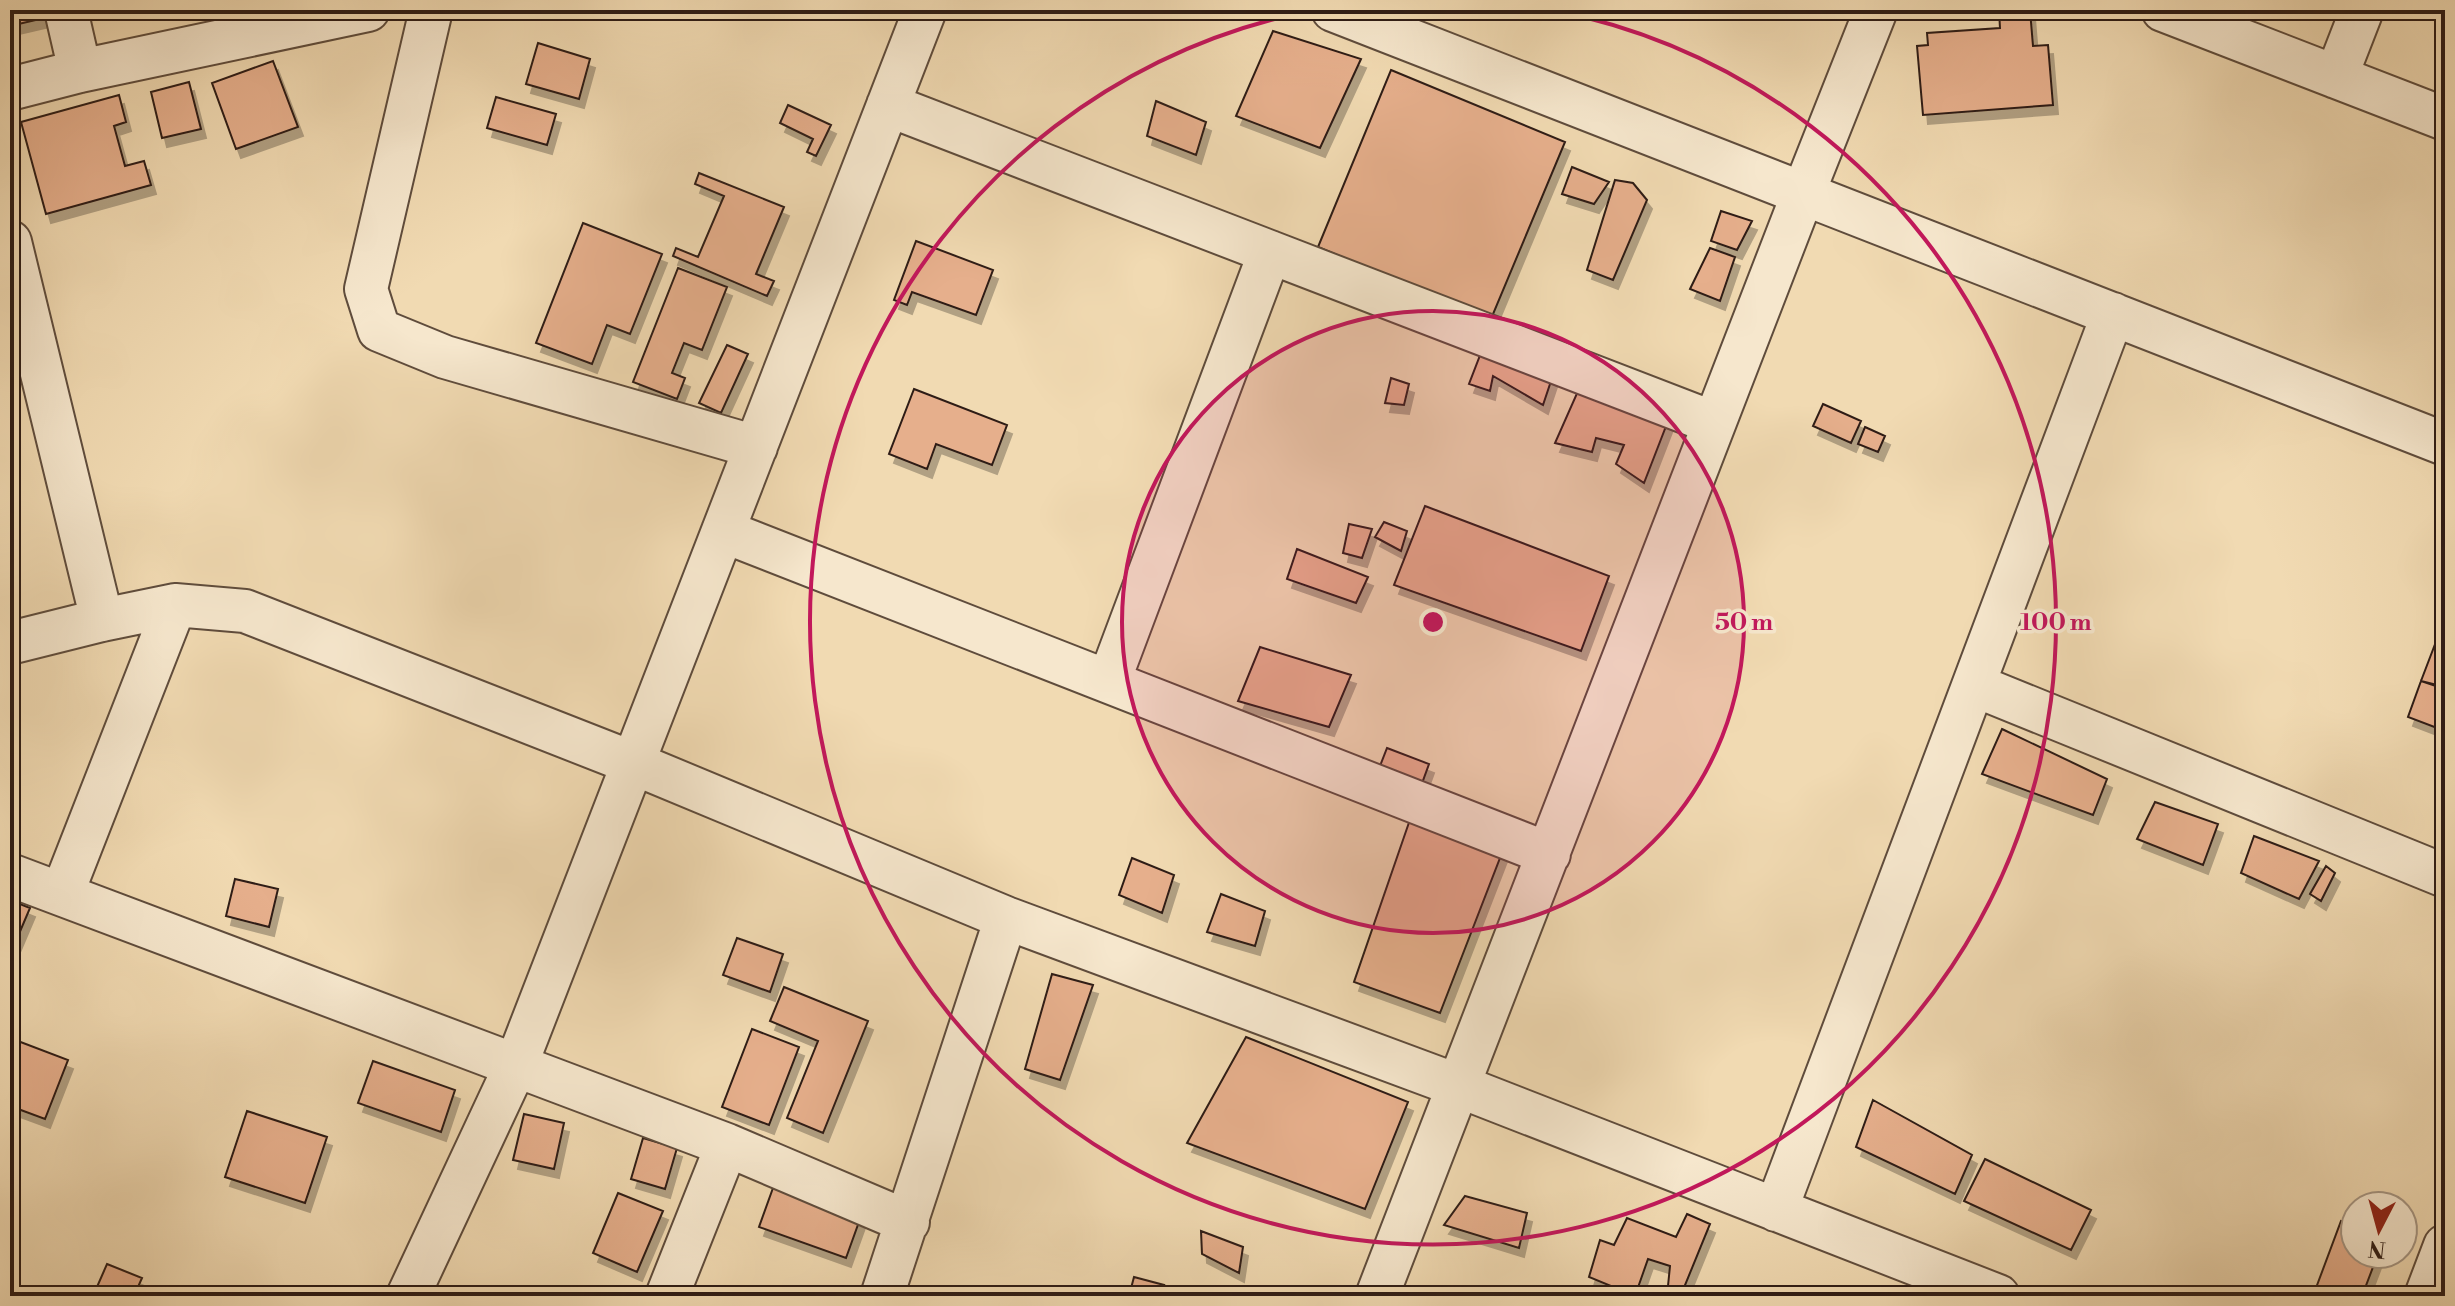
<svg xmlns="http://www.w3.org/2000/svg" width="2455" height="1306" font-family="'Libre Bodoni',serif">
  <defs>
    <filter id="shadow"><feDropShadow dx="5" dy="9" stdDeviation="0" flood-color="#0004"/></filter>
  </defs>
  <rect width="100%" height="100%" fill="#f1dab2"/>
  <filter id="stains"><feTurbulence type="fractalNoise" baseFrequency=".0025" numOctaves="4"/><feColorMatrix values="0 0 0 0 .2 0 0 0 0 .09 0 0 0 0 .02 0 0 0 .5 -.17"/></filter>
  <radialGradient id="worn" r=".72"><stop offset=".6" stop-color="#630" stop-opacity="0"/><stop offset="1" stop-color="#630" stop-opacity=".3"/></radialGradient>
  <!-- building -->
  <path fill="#e6af8c" stroke="#2e1c15" stroke-width="2" filter="url(#shadow)" d="M 10,10 L 51,10 L 53,16 L 10,26 Z
    M 1999,10 L 2030,10 L 2033,46 L 2048,45 L 2053,105 L 1923,115 L 1917,46 L 1928,45 L 1927,33 L 2000,28 Z
    M 1273,31 L 1361,59 L 1320,148 L 1236,116 Z
    M 538,43 L 590,59 L 579,99 L 526,84 Z
    M 273,61 L 298,127 L 236,149 L 212,83 Z
    M 1391,70 L 1565,142 L 1491,319 L 1318,247 Z
    M 189,82 L 201,129 L 162,138 L 151,92 Z
    M 119,95 L 126,122 L 114,126 L 125,166 L 144,161 L 151,185 L 46,214 L 21,122 Z
    M 496,97 L 556,114 L 547,145 L 487,128 Z
    M 1156,101 L 1206,122 L 1196,155 L 1147,136 Z
    M 788,105 L 831,125 L 816,156 L 807,152 L 813,139 L 780,123 Z
    M 1572,167 L 1609,182 L 1594,204 L 1562,194 Z
    M 699,173 L 784,207 L 756,274 L 774,281 L 767,296 L 673,256 L 676,248 L 698,257 L 724,196 L 695,184 Z
    M 1615,180 L 1633,183 L 1647,200 L 1613,280 L 1587,270 Z
    M 1721,211 L 1752,221 L 1737,250 L 1711,241 Z
    M 583,223 L 662,254 L 630,334 L 607,325 L 592,364 L 536,343 Z
    M 916,241 L 993,270 L 976,315 L 912,292 L 907,305 L 894,300 Z
    M 1710,248 L 1735,257 L 1720,301 L 1690,289 Z
    M 678,268 L 727,287 L 702,350 L 684,343 L 672,373 L 685,378 L 677,399 L 633,382 Z
    M 727,345 L 748,354 L 721,413 L 699,403 Z
    M 1484,345 L 1554,372 L 1543,405 L 1493,376 L 1490,391 L 1469,384 Z
    M 1391,378 L 1409,384 L 1404,405 L 1385,403 Z
    M 1582,382 L 1668,421 L 1644,483 L 1616,464 L 1624,445 L 1596,438 L 1592,452 L 1555,443 Z
    M 914,389 L 1007,425 L 992,465 L 936,444 L 927,469 L 889,454 Z
    M 1823,404 L 1861,421 L 1851,443 L 1813,426 Z
    M 1865,427 L 1885,436 L 1878,452 L 1858,444 Z
    M 1425,506 L 1609,576 L 1581,651 L 1394,585 Z
    M 1384,522 L 1407,531 L 1401,551 L 1375,537 Z
    M 1349,524 L 1372,529 L 1362,558 L 1343,553 Z
    M 1297,549 L 1368,577 L 1356,603 L 1287,579 Z
    M 2445,618 L 2445,687 L 2421,681 Z
    M 1260,647 L 1351,675 L 1329,727 L 1238,701 Z
    M 2421,681 L 2445,689 L 2445,731 L 2408,717 Z
    M 2002,729 L 2107,779 L 2093,815 L 1982,774 Z
    M 1387,748 L 1429,764 L 1421,786 L 1380,766 Z
    M 2155,802 L 2218,824 L 2203,865 L 2137,839 Z
    M 1414,808 L 1505,845 L 1440,1013 L 1354,982 Z
    M 2254,836 L 2319,861 L 2299,899 L 2241,873 Z
    M 1132,858 L 1174,875 L 1162,913 L 1119,895 Z
    M 2326,866 L 2335,873 L 2321,901 L 2310,894 Z
    M 235,879 L 278,889 L 269,927 L 226,916 Z
    M 1221,894 L 1265,911 L 1255,946 L 1207,932 Z
    M 10,900 L 30,908 L 13,948 L 10,947 Z
    M 737,938 L 783,954 L 770,992 L 723,975 Z
    M 1052,974 L 1093,985 L 1060,1080 L 1025,1069 Z
    M 784,987 L 868,1021 L 823,1133 L 787,1118 L 818,1041 L 770,1021 Z
    M 752,1029 L 799,1047 L 769,1125 L 722,1107 Z
    M 1246,1037 L 1408,1102 L 1365,1209 L 1187,1143 Z
    M 10,1038 L 68,1060 L 45,1119 L 10,1106 Z
    M 373,1061 L 455,1090 L 441,1132 L 358,1103 Z
    M 1873,1100 L 1972,1155 L 1955,1194 L 1856,1147 Z
    M 247,1111 L 327,1137 L 305,1203 L 225,1177 Z
    M 524,1114 L 564,1123 L 554,1169 L 513,1160 Z
    M 643,1138 L 677,1148 L 665,1189 L 631,1179 Z
    M 1985,1159 L 2091,1210 L 2071,1250 L 1964,1201 Z
    M 773,1188 L 860,1219 L 846,1258 L 759,1227 Z
    M 618,1193 L 663,1211 L 637,1272 L 593,1253 Z
    M 1465,1196 L 1527,1213 L 1519,1248 L 1444,1225 Z
    M 1687,1214 L 1710,1224 L 1681,1295 L 1668,1286 L 1670,1266 L 1648,1259 L 1635,1296 L 1589,1277 L 1600,1240 L 1614,1245 L 1627,1218 L 1676,1237 Z
    M 2341,1221 L 2355,1225 L 2355,1254 L 2378,1254 L 2362,1296 L 2313,1296 Z
    M 1201,1231 L 1243,1247 L 1239,1273 L 1202,1254 Z
    M 107,1264 L 142,1278 L 134,1296 L 93,1296 Z
    M 1134,1277 L 1164,1285 L 1158,1296 L 1129,1296 Z"/>
  <g fill="none" stroke-linecap="round" stroke-linejoin="round">
    <defs>
      <path id="minor" d="M 66,10 L 80,71
        M 431,10 L 366,289 L 379,330 L 445,357 L 756,447
        M 1333,10 L 2445,444
        M 2163,10 L 2445,119
        M 2336,77 L 2362,10
        M 10,89 L 80,71 L 368,10
        M 888,105 L 1714,423
        M 10,242 L 102,620
        M 723,531 L 1549,854
        M 10,643 L 102,620 L 175,605 L 245,611 L 633,763 L 1006,918 L 1459,1086 L 1998,1296
        M 1109,681 L 1270,252
        M 1974,685 L 2445,876
        M 10,875 L 727,1145 L 908,1222
        M 62,894 L 175,605
        M 1776,1210 L 2113,314
        M 408,1296 L 516,1065 L 925,10
        M 667,1296 L 727,1145
        M 882,1296 L 1006,918
        M 1377,1296 L 1803,194 L 1876,10
        M 2426,1296 L 2445,1246"/>
    </defs>
    <!-- minor casing -->
    <use href="#minor" stroke="#5f4c3c" stroke-width="46"/>
    <!-- minor -->
    <use href="#minor" stroke="#f6e7cd" stroke-width="42"/>
  </g>
  <!-- distance rings -->
  <circle cx="1433" cy="622" r="311" fill="#c2185b" fill-opacity=".12"/>
  <g fill="none" stroke="#c2185b" stroke-width="4">
    <circle cx="1433" cy="622" r="311"/>
    <path d="M1552 10A623 623 0 1 1 1314 10"/>
  </g>
  <circle cx="1433" cy="622" r="12" fill="#c2185b" stroke="#f6e7cd" stroke-width="4"/>
  <g font-size="24" text-anchor="middle" font-weight="bold" fill="#c2185b" stroke="#f6e7cd" stroke-width="7" stroke-linejoin="round" paint-order="stroke">
    <text x="1744" y="630">50 m</text>
    <text x="2056" y="630">100 m</text>
  </g>
  <!-- margin -->
  <rect width="2455" height="1306" fill="none" stroke="#f1dab2" stroke-width="40"/>
  <rect x="12" y="12" width="2431" height="1282" fill="none" stroke="#2e1c15" stroke-width="4"/>
  <rect x="20" y="20" width="2415" height="1266" fill="none" stroke="#2e1c15" stroke-width="2"/>
  <!-- north arrow -->
  <g transform="translate(2379 1230) rotate(186)"><circle r="38" fill="#f6e7cd" stroke="#a69683" stroke-width="2"/>
  <path d="M0-6L14 30L0 20L-14 30Z" fill="#8f2418"/>
  <text y="-12" font-size="22" font-weight="bold" text-anchor="middle" fill="#2e1c15">N</text>
  </g>
  <rect width="100%" height="100%" filter="url(#stains)"/>
  <rect width="100%" height="100%" fill="url(#worn)"/>
</svg>
